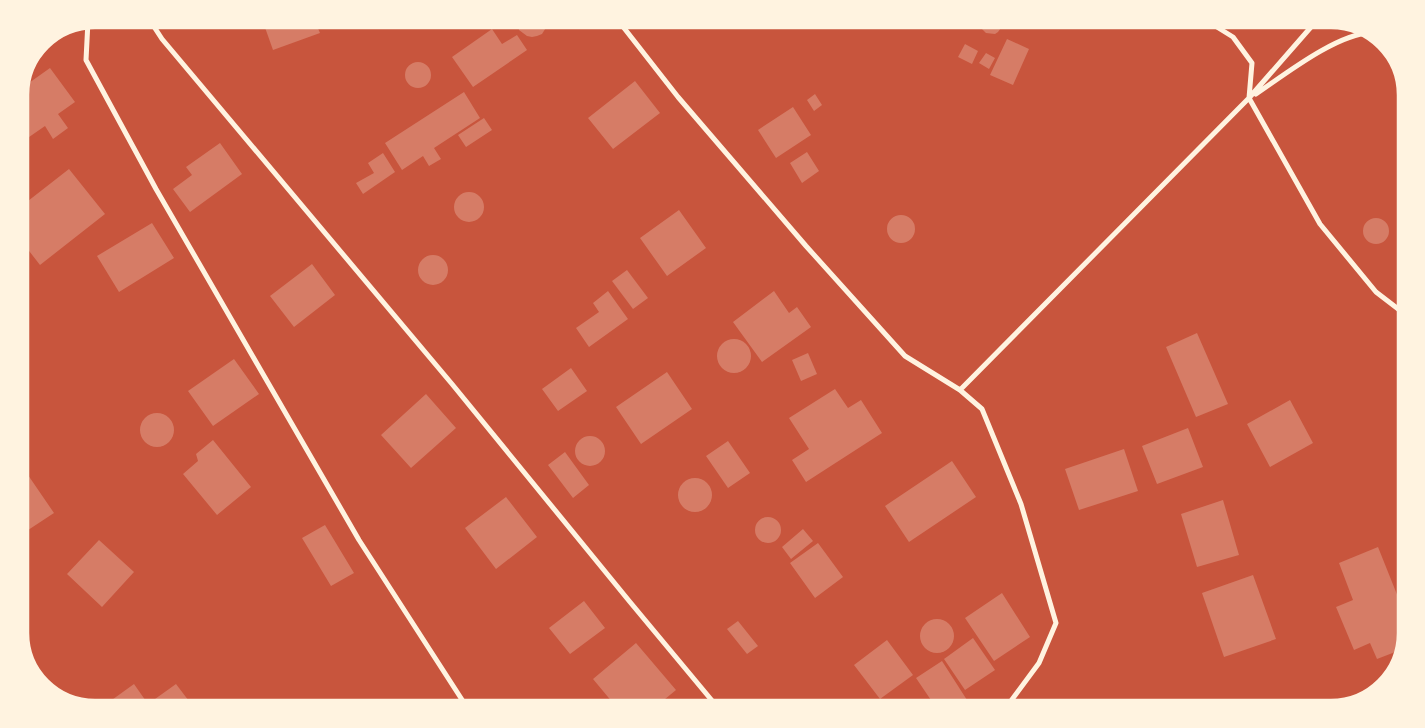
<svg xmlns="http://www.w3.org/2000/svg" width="1425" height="728" font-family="Bitter,serif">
  <rect width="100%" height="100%" fill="#c8553d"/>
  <!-- building -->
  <path fill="#d67c66" d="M 262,19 L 314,19 L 320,33 L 273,50 Z
    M 344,19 L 368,19 L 360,22 L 355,23 L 350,22 Z
    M 449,19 L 475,19 L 472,23 L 462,26 L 457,25 Z
    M 518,19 L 547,19 L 547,26 L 542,34 L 537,36 L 532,37 L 527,36 L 519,30 L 518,25 Z
    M 652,19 L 662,19 L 656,24 Z
    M 664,19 L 675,19 L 677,22 L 668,28 L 662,20 Z
    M 980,19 L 1003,19 L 1003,25 L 998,32 L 995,34 L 986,33 L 981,28 L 979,23 Z
    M 1021,19 L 1036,19 L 1032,25 Z
    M 492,29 L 502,44 L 517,35 L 527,50 L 473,87 L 452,57 Z
    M 45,39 L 47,42 L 38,48 L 41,41 Z
    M 1007,39 L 1029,49 L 1013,85 L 990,75 Z
    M 965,44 L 978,51 L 972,64 L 958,57 Z
    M 986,53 L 995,58 L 989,69 L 979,63 Z
    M405 75a13 13 0 1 1 26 0a13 13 0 1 1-26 0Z
    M 50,68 L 75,102 L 58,114 L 68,128 L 53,139 L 45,126 L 19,144 L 19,90 Z
    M 635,81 L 660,113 L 613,149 L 588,118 Z
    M 464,92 L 480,118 L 434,148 L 441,159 L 429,166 L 423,156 L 402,170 L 385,143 Z
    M 815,94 L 822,105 L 814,111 L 807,100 Z
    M 793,107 L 811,135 L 776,158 L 758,130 Z
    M 484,118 L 492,130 L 466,147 L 458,135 Z
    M 220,143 L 242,174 L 190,212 L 173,189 L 192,175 L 186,167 Z
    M 807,152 L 819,171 L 802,183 L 790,163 Z
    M 383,153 L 395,172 L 363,194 L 356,183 L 374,173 L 368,163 Z
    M 69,169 L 105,214 L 40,265 L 19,238 L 19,208 Z
    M454 207a15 15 0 1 1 30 0a15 15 0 1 1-30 0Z
    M 679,210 L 706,248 L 667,276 L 640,238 Z
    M887 229a14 14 0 1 1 28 0a14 14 0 1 1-28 0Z
    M1363 231a13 13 0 1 1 26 0a13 13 0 1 1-26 0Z
    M 152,223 L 174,258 L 119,292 L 97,256 Z
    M418 270a15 15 0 1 1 30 0a15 15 0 1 1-30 0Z
    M 312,264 L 335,295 L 294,327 L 270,296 Z
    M 627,270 L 648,298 L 633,309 L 612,281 Z
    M 608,291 L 628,319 L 589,347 L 576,328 L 599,312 L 593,303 Z
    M 774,291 L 789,313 L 797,307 L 811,327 L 762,362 L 733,322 Z
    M 1197,333 L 1228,404 L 1196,417 L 1166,347 Z
    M717 356a17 17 0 1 1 34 0a17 17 0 1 1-34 0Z
    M 808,353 L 817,374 L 801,381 L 792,360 Z
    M 234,359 L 259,394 L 213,426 L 188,391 Z
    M 571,368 L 587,391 L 558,411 L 542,389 Z
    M 667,372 L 692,409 L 641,444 L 616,407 Z
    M 835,389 L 848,408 L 861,400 L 882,433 L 806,482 L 792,460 L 809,449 L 789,418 Z
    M 426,394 L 456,428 L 411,468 L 381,435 Z
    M 1290,400 L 1313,443 L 1270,467 L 1247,424 Z
    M140 430a17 17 0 1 1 34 0a17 17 0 1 1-34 0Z
    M 1188,428 L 1203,467 L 1157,484 L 1142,446 Z
    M575 451a15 15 0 1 1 30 0a15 15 0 1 1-30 0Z
    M 213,440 L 251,487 L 217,515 L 183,474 L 198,461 L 196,454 Z
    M 728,441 L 750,473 L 728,488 L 706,456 Z
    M 1124,449 L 1138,491 L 1079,510 L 1065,469 Z
    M 565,452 L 589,485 L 573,498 L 548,465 Z
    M 952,461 L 976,497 L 909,542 L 885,506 Z
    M 28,475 L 54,513 L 19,536 L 19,481 Z
    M678 495a17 17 0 1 1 34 0a17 17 0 1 1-34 0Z
    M 506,497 L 537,537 L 496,569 L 465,528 Z
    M 1223,500 L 1239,555 L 1197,567 L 1181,514 Z
    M755 530a13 13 0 1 1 26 0a13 13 0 1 1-26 0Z
    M 325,525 L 354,573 L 331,586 L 302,538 Z
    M 803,529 L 813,541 L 791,559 L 782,547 Z
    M 99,540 L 134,572 L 102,607 L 67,574 Z
    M 818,543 L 843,577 L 815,598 L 790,563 Z
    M 1378,547 L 1406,617 L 1406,633 L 1403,649 L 1377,659 L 1370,643 L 1354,650 L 1336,607 L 1353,600 L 1339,563 Z
    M 1253,575 L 1276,639 L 1224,657 L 1202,593 Z
    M 1406,580 L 1406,593 L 1400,584 Z
    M 1002,593 L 1030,637 L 994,661 L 965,618 Z
    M 584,601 L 605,628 L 570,654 L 549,628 Z
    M920 636a17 17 0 1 1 34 0a17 17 0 1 1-34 0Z
    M 738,621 L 758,646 L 747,654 L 727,629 Z
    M 973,638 L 995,670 L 965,690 L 944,659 Z
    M 887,640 L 913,675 L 880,699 L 854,665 Z
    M 636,643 L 676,690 L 653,709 L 618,709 L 593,679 Z
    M 942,661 L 967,700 L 973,709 L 937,709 L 916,678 Z
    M 134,684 L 148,704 L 176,684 L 195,709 L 114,709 L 109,702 Z
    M 592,699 L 603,701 L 608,704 L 611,709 L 579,709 L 582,705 Z"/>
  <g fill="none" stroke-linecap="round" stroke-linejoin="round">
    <!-- minor -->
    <path stroke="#fff3e0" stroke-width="5" d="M 149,19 L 162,39 L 452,384 L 630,602 L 719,709
      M 617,19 L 678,97 L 806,246 L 905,356 L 960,390
      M 1204,19 L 1233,37 L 1252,63 L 1249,98 L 1320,224 L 1376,292 L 1406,315
      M 88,21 L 86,60 L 156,189 L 359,540 L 468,709
      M 1256,94 C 1284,75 1338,33 1371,33
      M 1005,709 L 1039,663 L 1056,623 L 1021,504 L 982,409 L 960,390 L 1249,98 L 1318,19"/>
  </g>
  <!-- crop -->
  <path d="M0 0H1425V728H0ZM95 28H1331A67 67 0 0 1 1398 95V633A67 67 0 0 1 1331 700H95A67 67 0 0 1 28 633V95A67 67 0 0 1 95 28Z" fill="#fff3e0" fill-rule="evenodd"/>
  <path fill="none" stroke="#fff3e0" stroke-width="2.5" d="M95 28H1331A67 67 0 0 1 1398 95V633A67 67 0 0 1 1331 700H95A67 67 0 0 1 28 633V95A67 67 0 0 1 95 28Z"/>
</svg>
